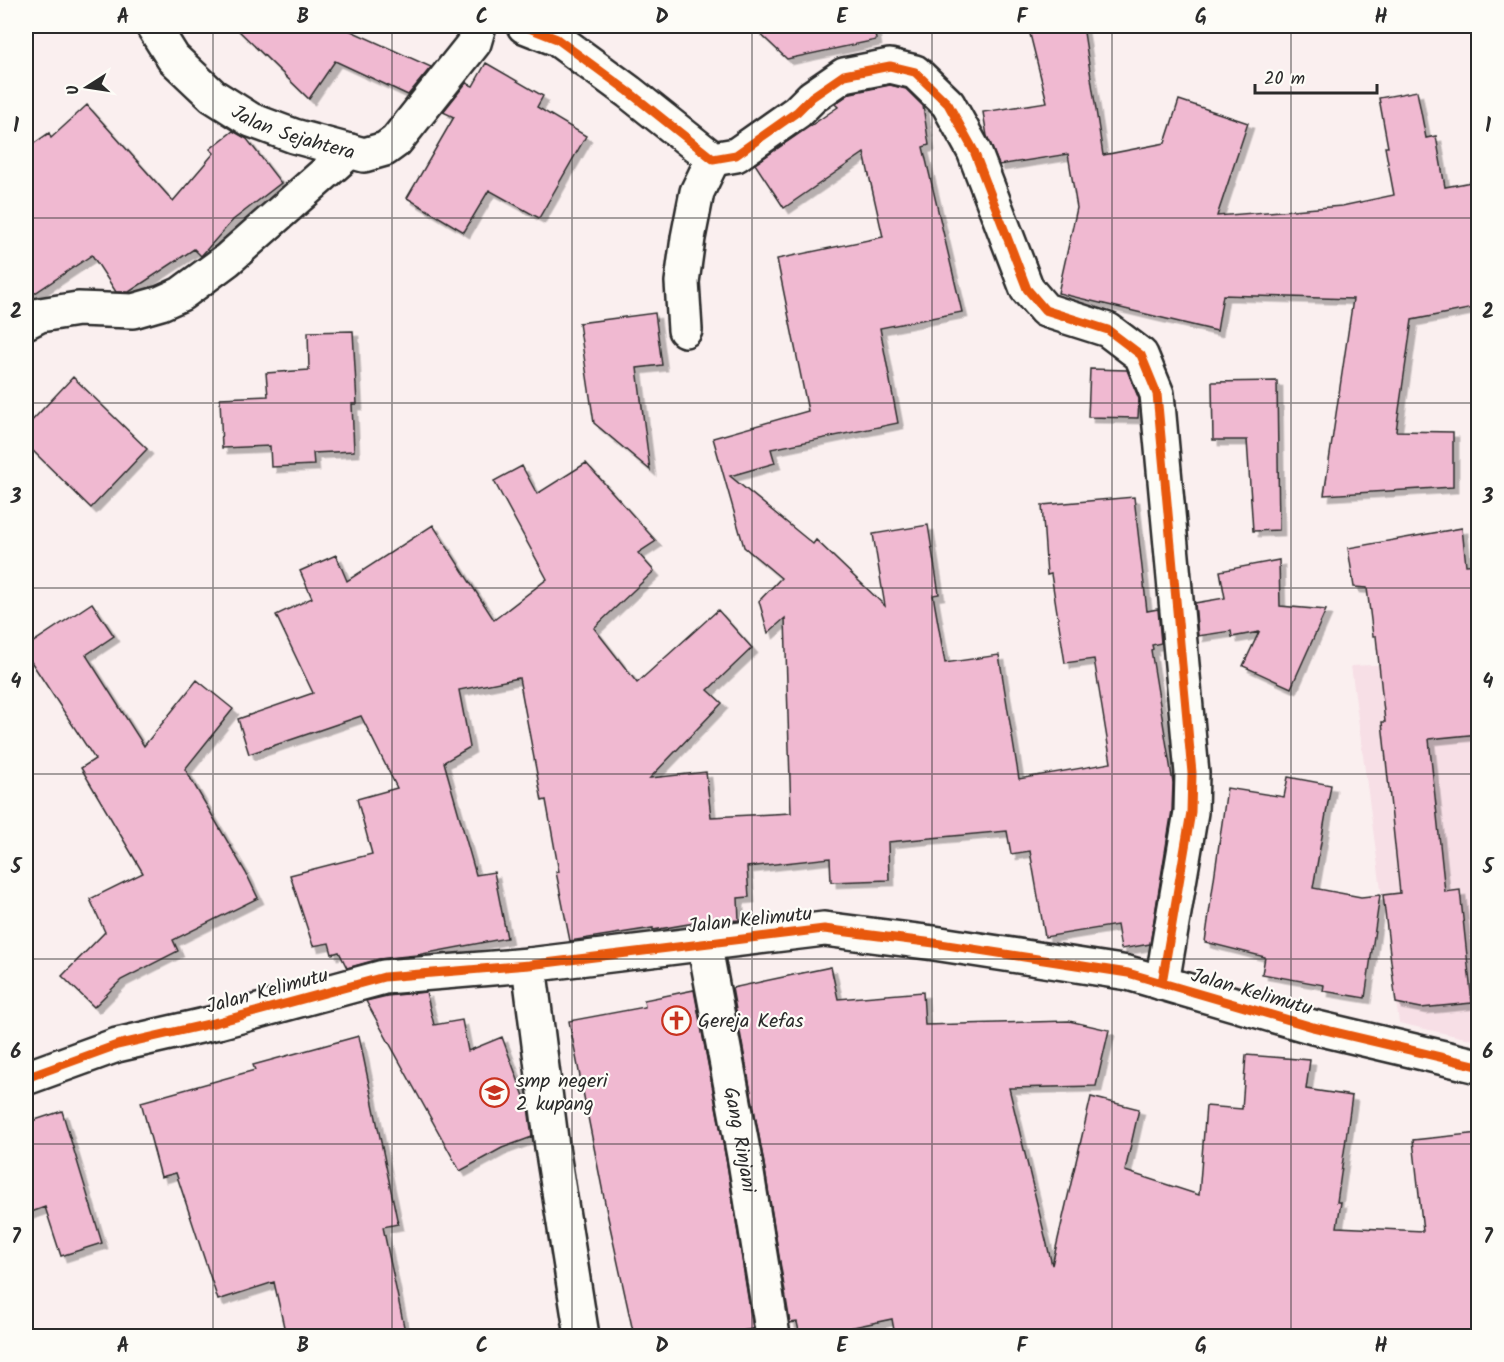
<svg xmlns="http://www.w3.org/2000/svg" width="1504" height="1362" font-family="Kalam,sans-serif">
  <defs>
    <filter id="shadow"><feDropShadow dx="5.5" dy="5.5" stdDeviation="0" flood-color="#0004"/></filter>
  </defs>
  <rect width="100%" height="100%" fill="#faefef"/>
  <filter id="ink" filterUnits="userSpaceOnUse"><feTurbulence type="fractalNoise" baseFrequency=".0167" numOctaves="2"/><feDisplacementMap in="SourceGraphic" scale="12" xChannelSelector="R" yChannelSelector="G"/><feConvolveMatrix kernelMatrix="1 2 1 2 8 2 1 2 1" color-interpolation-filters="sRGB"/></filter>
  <g filter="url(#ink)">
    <!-- built -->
    <path fill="#f7dfe6" d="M 1478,660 L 1478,1041 L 1399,1023 L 1351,666 Z"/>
    <!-- building -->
    <path fill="#f0b9d1" stroke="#2b2b2b" stroke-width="1.5" filter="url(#shadow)" d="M 234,26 L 340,26 L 431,67 L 408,95 L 335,61 L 309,99 Z
      M 752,26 L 874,26 L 876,40 L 787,59 Z
      M 1028,26 L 1083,26 L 1103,155 L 1165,143 L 1179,100 L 1248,123 L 1217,216 L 1342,206 L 1394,195 L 1385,147 L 1388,147 L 1379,98 L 1417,91 L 1426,138 L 1436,136 L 1445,187 L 1471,182 L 1479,218 L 1479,307 L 1412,320 L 1396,431 L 1453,432 L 1453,487 L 1324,495 L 1353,299 L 1223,295 L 1217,331 L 1058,293 L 1077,208 L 1068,154 L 999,165 L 987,136 L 983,112 L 1047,102 Z
      M 486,63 L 543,96 L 537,107 L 586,136 L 539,218 L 489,190 L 464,232 L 407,198 L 454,117 L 443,112 L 466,83 L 473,86 Z
      M 890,85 L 906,89 L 923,106 L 929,145 L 923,147 L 962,312 L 880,328 L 898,423 L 771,449 L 775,463 L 730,476 L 813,544 L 816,540 L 885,606 L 873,534 L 928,525 L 939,594 L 933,595 L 945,663 L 999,655 L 1019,779 L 1111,763 L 1094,659 L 1065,663 L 1051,574 L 1047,575 L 1042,505 L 1134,497 L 1147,611 L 1158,609 L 1161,643 L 1152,645 L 1153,649 L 1151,650 L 1173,783 L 1172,810 L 1150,944 L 1121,949 L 1117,925 L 1045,937 L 1030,851 L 1011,854 L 1007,831 L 888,842 L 889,880 L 831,882 L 830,858 L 747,867 L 749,897 L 738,898 L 739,920 L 694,923 L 653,930 L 653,928 L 570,941 L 556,872 L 559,872 L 546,800 L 542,801 L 519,678 L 459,690 L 470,747 L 444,762 L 476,875 L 494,872 L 507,938 L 417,955 L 379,959 L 347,968 L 339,952 L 332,954 L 329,943 L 313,946 L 290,875 L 372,854 L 357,799 L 397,788 L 361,716 L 249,754 L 238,719 L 313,693 L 276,615 L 312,598 L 300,571 L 336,555 L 347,581 L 433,525 L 494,620 L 547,579 L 494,481 L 522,466 L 537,494 L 586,463 L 656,541 L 638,553 L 654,571 L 594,628 L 637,683 L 718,610 L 752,648 L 708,690 L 722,703 L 650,778 L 706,772 L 711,817 L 791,813 L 785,618 L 768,633 L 759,601 L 781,578 L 744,547 L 713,438 L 808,411 L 777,259 L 883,237 L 864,153 L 784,208 L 755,164 L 838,107 L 835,104 L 851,93 Z
      M 87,105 L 173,201 L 214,153 L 210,149 L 233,131 L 247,139 L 281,183 L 233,220 L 201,256 L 194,249 L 129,292 L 116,292 L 92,255 L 26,299 L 26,149 L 49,133 L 51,138 Z
      M 655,313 L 662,365 L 637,368 L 650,470 L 594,423 L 579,323 Z
      M 353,331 L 357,404 L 352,404 L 354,451 L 313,453 L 314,465 L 271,467 L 270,446 L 222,448 L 220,398 L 268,396 L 266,373 L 309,370 L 308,332 Z
      M 1090,369 L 1127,370 L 1139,399 L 1138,418 L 1088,417 Z
      M 73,377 L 147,449 L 91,508 L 26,444 L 26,427 Z
      M 1277,381 L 1279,530 L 1253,531 L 1247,440 L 1213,440 L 1212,382 Z
      M 1462,528 L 1466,565 L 1479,564 L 1479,734 L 1429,739 L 1445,892 L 1460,890 L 1472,1003 L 1421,1008 L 1396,1003 L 1383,895 L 1400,893 L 1382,722 L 1385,722 L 1376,636 L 1373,636 L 1367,588 L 1354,587 L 1348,548 Z
      M 1279,560 L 1280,606 L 1326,610 L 1291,688 L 1243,666 L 1259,632 L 1232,637 L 1231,631 L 1198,636 L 1195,603 L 1225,598 L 1220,571 Z
      M 92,603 L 114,636 L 86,655 L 144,746 L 197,680 L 233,709 L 185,769 L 246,873 L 258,898 L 173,940 L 178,951 L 121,980 L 94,1007 L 62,976 L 105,932 L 90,899 L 143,873 L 81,768 L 95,759 L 26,654 L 26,647 Z
      M 1288,777 L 1331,785 L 1313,888 L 1361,897 L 1380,895 L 1365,998 L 1323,991 L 1324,985 L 1262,974 L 1265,957 L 1205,942 L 1227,788 L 1284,797 Z
      M 831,967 L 838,999 L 923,992 L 925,1025 L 1069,1021 L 1109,1030 L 1096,1086 L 1009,1088 L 1052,1265 L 1091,1097 L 1139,1109 L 1125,1171 L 1199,1195 L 1206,1106 L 1242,1109 L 1246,1055 L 1310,1060 L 1306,1089 L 1352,1096 L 1337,1202 L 1341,1202 L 1337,1227 L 1423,1231 L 1413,1140 L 1479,1133 L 1479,1336 L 895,1336 L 892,1319 L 811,1336 L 800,1336 L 797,1322 L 790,1323 L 763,1158 L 732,988 Z
      M 694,990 L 727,1164 L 753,1329 L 711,1336 L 634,1336 L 607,1213 L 569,1021 L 645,1007 L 644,1000 Z
      M 426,992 L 434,1025 L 462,1020 L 468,1051 L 502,1037 L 528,1107 L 532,1137 L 502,1148 L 460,1171 L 366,1001 L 387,996 Z
      M 359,1036 L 398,1224 L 383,1227 L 406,1336 L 286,1336 L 274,1282 L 218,1300 L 176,1173 L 161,1177 L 141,1102 L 255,1070 L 253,1065 Z
      M 62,1111 L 102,1243 L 61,1256 L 45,1207 L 26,1214 L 26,1123 Z"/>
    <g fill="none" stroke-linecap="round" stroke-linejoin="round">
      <defs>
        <g id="street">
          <path id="s1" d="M 153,26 L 173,58 L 213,96 L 251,120 L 294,136 L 364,155 L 385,149 L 396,141 L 474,43 L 479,26"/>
          <path d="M 524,26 L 557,39 L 629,92 L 713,159 L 736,155 L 797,112 L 812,97 L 844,75 L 890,66 L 915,72 L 948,104 L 974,151 L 1027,289 L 1045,310 L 1108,330 L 1141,355 L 1157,394 L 1192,773 L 1191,812 L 1162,983"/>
          <path d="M 26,322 L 40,315 L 78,309 L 133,311 L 161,303 L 181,294 L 227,260 L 350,151"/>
          <path d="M 685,330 L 682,282 L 688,238 L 697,192 L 713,159"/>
          <path id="s2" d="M 704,942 L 745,1161 L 773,1336"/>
          <path d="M 529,965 L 552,1147 L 582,1336"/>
        </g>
        <path id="secondary" d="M 26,1078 L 117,1045 L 218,1022 L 384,977 L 529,965 L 824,929 L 934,943 L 1128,973 L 1313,1027 L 1478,1066"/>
      </defs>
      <!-- street casing -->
      <use href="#street" stroke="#2b2b2b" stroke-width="38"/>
      <!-- secondary casing -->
      <use href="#secondary" stroke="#2b2b2b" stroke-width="38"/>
      <!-- street -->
      <use href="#street" stroke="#fdfcf7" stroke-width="33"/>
      <!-- secondary -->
      <use href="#secondary" stroke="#fdfcf7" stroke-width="33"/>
      <defs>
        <path id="cycleway" d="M 524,26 L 557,39 L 629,92 L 713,159 L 736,155 L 797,112 L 812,97 L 844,75 L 890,66 L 915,72 L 948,104 L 974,151 L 1027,289 L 1045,310 L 1108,330 L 1141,355 L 1157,394 L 1192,773 L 1191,812 L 1162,983
          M 26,1078 L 117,1045 L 218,1022 L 384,977 L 529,965 L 824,929 L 934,943 L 1128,973 L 1313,1027 L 1478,1066"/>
      </defs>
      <!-- cycleway casing -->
      <use href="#cycleway" stroke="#fdfcf7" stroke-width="13"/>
      <!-- cycleway -->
      <use href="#cycleway" stroke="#e8590c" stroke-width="9"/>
    </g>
  </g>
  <!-- grid -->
  <path fill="none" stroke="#2b2b2b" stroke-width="1.5" stroke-opacity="0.55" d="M 213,26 L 213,1336M 392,26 L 392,1336M 572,26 L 572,1336M 752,26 L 752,1336M 932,26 L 932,1336M 1112,26 L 1112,1336M 1291,26 L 1291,1336M 26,218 L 1478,218M 26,403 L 1478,403M 26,588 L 1478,588M 26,774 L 1478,774M 26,959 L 1478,959M 26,1144 L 1478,1144"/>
  <!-- icons -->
  <defs>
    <symbol id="church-ring" viewBox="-11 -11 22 22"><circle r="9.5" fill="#fdfcf7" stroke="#c8321e" stroke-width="1.5"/><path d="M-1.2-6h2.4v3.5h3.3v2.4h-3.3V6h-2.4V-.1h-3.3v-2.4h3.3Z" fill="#c8321e"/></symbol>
    <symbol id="school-ring" viewBox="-11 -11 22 22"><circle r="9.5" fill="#fdfcf7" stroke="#c8321e" stroke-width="1.5"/><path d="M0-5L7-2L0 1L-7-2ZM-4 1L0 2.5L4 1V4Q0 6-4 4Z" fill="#c8321e"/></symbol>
  </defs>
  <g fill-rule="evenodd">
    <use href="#church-ring" x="660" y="1004" width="33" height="33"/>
    <use href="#school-ring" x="478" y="1076" width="33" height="33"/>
  </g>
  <g text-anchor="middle" stroke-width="4.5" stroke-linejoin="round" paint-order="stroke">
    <!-- street labels -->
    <g font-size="20" fill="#2b2b2b" stroke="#fdfcf7">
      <text dy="7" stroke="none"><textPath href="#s1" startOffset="182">Jalan Sejahtera</textPath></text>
      <text transform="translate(750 919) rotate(-6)" y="7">Jalan Kelimutu</text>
      <text transform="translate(267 990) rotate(-15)" y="7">Jalan Kelimutu</text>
      <text transform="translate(1252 991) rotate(16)" y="7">Jalan Kelimutu</text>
      <text dy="7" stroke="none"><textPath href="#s2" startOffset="201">Gang Rinjani</textPath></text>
    </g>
    <!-- poi labels -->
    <g font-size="20" fill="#2b2b2b" stroke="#fdfcf7" text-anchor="start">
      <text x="698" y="1027">Gereja Kefas</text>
      <text x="516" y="1087">smp negeri<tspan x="516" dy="23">2 kupang</tspan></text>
    </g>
  </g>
  <!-- margin -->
  <rect width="1504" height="1362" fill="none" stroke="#fdfcf7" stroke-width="66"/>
  <!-- north arrow -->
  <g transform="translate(87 87) rotate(258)" stroke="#fdfcf7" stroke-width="4.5" paint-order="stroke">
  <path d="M0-4.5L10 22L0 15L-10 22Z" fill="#2b2b2b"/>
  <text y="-9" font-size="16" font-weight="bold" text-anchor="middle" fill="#2b2b2b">U</text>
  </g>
  <!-- scale -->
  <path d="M1255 84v9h122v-9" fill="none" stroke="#2b2b2b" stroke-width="3"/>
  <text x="1264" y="84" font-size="18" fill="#2b2b2b" stroke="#fdfcf7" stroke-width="4.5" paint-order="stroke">20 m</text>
  <rect x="33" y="33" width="1438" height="1296" fill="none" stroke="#2b2b2b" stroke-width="2"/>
  <g font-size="20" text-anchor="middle" font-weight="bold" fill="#2b2b2b">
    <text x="123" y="23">A</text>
    <text x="303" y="23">B</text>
    <text x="482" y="23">C</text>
    <text x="662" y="23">D</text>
    <text x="842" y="23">E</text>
    <text x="1022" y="23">F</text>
    <text x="1201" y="23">G</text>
    <text x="1381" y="23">H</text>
    <text x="16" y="132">1</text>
    <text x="1488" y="132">1</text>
    <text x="16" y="318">2</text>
    <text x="1488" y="318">2</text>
    <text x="16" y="503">3</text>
    <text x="1488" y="503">3</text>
    <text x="16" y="688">4</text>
    <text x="1488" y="688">4</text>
    <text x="16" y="873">5</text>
    <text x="1488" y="873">5</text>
    <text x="16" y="1058">6</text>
    <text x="1488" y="1058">6</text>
    <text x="16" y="1243">7</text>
    <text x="1488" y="1243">7</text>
    <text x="123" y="1352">A</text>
    <text x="303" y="1352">B</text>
    <text x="482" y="1352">C</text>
    <text x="662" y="1352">D</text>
    <text x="842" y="1352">E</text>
    <text x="1022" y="1352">F</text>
    <text x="1201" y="1352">G</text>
    <text x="1381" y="1352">H</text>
  </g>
</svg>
